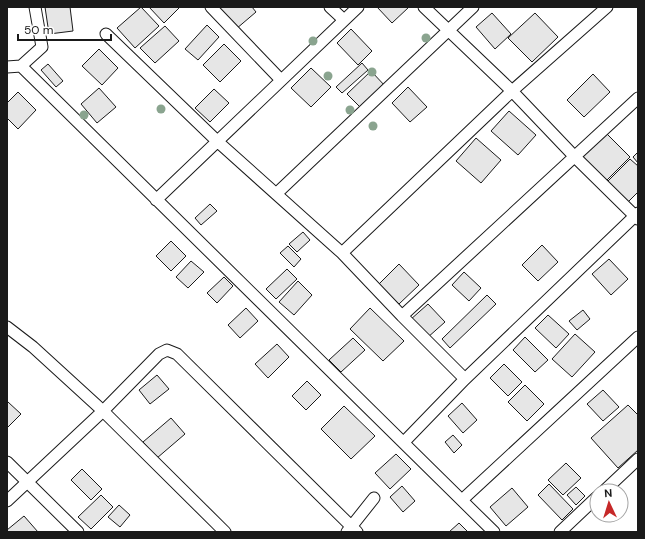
<svg xmlns="http://www.w3.org/2000/svg" width="645" height="539" font-family="'DM Sans',sans-serif">
  <rect width="100%" height="100%" fill="#fff"/>
  <!-- building -->
  <path fill="#e6e6e6" stroke="#1a1a1a" d="M 45,7 L 70,7 L 73,31 L 49,34 Z
    M 141,7 L 159,26 L 135,48 L 117,28 Z
    M 149,7 L 179,7 L 179,8 L 164,23 Z
    M 216,7 L 252,7 L 256,12 L 236,29 Z
    M 377,7 L 409,7 L 392,23 Z
    M 492,13 L 511,34 L 495,49 L 476,27 Z
    M 535,13 L 558,37 L 532,62 L 508,38 Z
    M 207,25 L 219,37 L 198,60 L 185,49 Z
    M 165,26 L 179,41 L 155,63 L 140,48 Z
    M 351,29 L 372,51 L 358,65 L 337,43 Z
    M 224,44 L 241,61 L 220,82 L 203,65 Z
    M 99,49 L 118,68 L 102,85 L 82,66 Z
    M 362,63 L 368,70 L 342,93 L 336,87 Z
    M 48,64 L 63,81 L 56,87 L 41,70 Z
    M 311,68 L 331,87 L 311,107 L 291,88 Z
    M 371,71 L 386,87 L 362,109 L 347,94 Z
    M 593,74 L 610,92 L 584,117 L 567,100 Z
    M 408,87 L 427,107 L 410,122 L 392,103 Z
    M 99,88 L 116,107 L 97,123 L 81,104 Z
    M 214,89 L 229,103 L 210,122 L 195,108 Z
    M 18,92 L 36,110 L 18,129 L 7,118 L 7,103 Z
    M 509,111 L 536,135 L 518,155 L 491,131 Z
    M 606,133 L 630,157 L 605,182 L 581,158 Z
    M 476,138 L 501,160 L 481,183 L 456,161 Z
    M 638,152 L 638,163 L 633,157 Z
    M 630,159 L 638,166 L 638,192 L 627,203 L 606,183 Z
    M 210,204 L 217,211 L 201,225 L 195,218 Z
    M 303,232 L 310,240 L 297,252 L 289,244 Z
    M 171,241 L 186,256 L 171,271 L 156,256 Z
    M 542,245 L 558,262 L 538,281 L 522,265 Z
    M 288,246 L 301,259 L 294,267 L 280,253 Z
    M 609,259 L 628,279 L 611,295 L 592,274 Z
    M 191,261 L 204,272 L 188,288 L 176,277 Z
    M 399,264 L 419,285 L 399,304 L 379,284 Z
    M 287,269 L 297,279 L 276,299 L 266,289 Z
    M 464,272 L 481,288 L 469,301 L 452,285 Z
    M 224,277 L 233,286 L 217,303 L 207,293 Z
    M 298,281 L 312,295 L 294,315 L 279,302 Z
    M 487,295 L 496,304 L 450,348 L 442,339 Z
    M 428,304 L 445,322 L 427,338 L 410,320 Z
    M 246,308 L 258,321 L 240,338 L 228,325 Z
    M 370,308 L 404,341 L 383,361 L 350,329 Z
    M 583,310 L 590,319 L 577,330 L 569,321 Z
    M 548,315 L 569,334 L 556,348 L 535,328 Z
    M 575,334 L 595,352 L 572,377 L 552,359 Z
    M 525,337 L 548,360 L 535,372 L 513,350 Z
    M 353,338 L 365,350 L 341,372 L 329,360 Z
    M 277,344 L 289,357 L 268,378 L 255,364 Z
    M 504,364 L 522,382 L 508,396 L 490,378 Z
    M 157,375 L 169,389 L 150,404 L 139,390 Z
    M 307,381 L 321,395 L 306,410 L 292,396 Z
    M 525,385 L 544,404 L 527,421 L 508,402 Z
    M 603,390 L 619,407 L 603,421 L 587,404 Z
    M 8,402 L 21,414 L 7,428 L 7,403 Z
    M 462,403 L 477,420 L 463,433 L 448,416 Z
    M 628,405 L 638,415 L 638,450 L 618,468 L 591,438 Z
    M 344,406 L 375,436 L 351,459 L 321,429 Z
    M 171,418 L 185,434 L 157,458 L 143,442 Z
    M 453,435 L 462,445 L 454,453 L 445,442 Z
    M 396,454 L 411,469 L 390,489 L 375,473 Z
    M 566,463 L 581,478 L 563,495 L 548,480 Z
    M 82,469 L 102,489 L 91,500 L 71,480 Z
    M 549,484 L 573,509 L 562,520 L 538,495 Z
    M 402,486 L 415,501 L 403,512 L 390,497 Z
    M 576,487 L 585,496 L 576,505 L 567,495 Z
    M 512,488 L 528,507 L 506,526 L 490,507 Z
    M 101,495 L 113,507 L 91,529 L 78,517 Z
    M 119,505 L 130,515 L 120,527 L 108,517 Z
    M 24,516 L 38,532 L 7,532 L 7,530 Z
    M 459,523 L 468,532 L 449,532 Z"/>
  <g fill="none" stroke-linecap="round" stroke-linejoin="round">
    <defs>
      <path id="minor" d="M 211,7 L 281,80
        M 330,7 L 344,20
        M 424,7 L 512,91 L 574,156 L 638,219
        M 106,34 L 217,141 L 342,253 L 402,316 L 465,379
        M 21,66 L 494,532
        M 7,67 L 21,66 L 42,47 L 35,7
        M 276,194 L 473,7
        M 156,200 L 358,7
        M 342,253 L 512,91 L 607,7
        M 402,316 L 638,98
        M 7,327 L 33,347 L 103,411 L 225,532
        M 404,442 L 465,379 L 638,213
        M 7,462 L 78,532
        M 604,491 L 638,459
        M 462,500 L 638,337
        M 7,501 L 103,411 L 159,354 L 167,350 L 177,354 L 357,532
        M 347,532 L 374,498
        M 560,532 L 597,497"/>
    </defs>
    <!-- minor casing -->
    <use href="#minor" stroke="#1a1a1a" stroke-width="13"/>
    <!-- minor -->
    <use href="#minor" stroke="#fff" stroke-width="11"/>
  </g>
  <!-- trees -->
  <g fill="#8aa48f">
    <circle cx="426" cy="38" r="4.5"/>
    <circle cx="313" cy="41" r="4.5"/>
    <circle cx="372" cy="72" r="4.5"/>
    <circle cx="328" cy="76" r="4.5"/>
    <circle cx="161" cy="109" r="4.5"/>
    <circle cx="350" cy="110" r="4.5"/>
    <circle cx="84" cy="115" r="4.5"/>
    <circle cx="373" cy="126" r="4.5"/>
  </g>
  <!-- border -->
  <rect width="645" height="539" fill="none" stroke="#1a1a1a" stroke-width="16"/>
  <!-- north arrow -->
  <g transform="translate(609 503) rotate(356)"><circle r="19" fill="#ffffff" stroke="#a3a3a3"/>
  <path d="M0-3L7 15L0 10L-7 15Z" fill="#c62828"/>
  <text y="-6" font-size="11" font-weight="bold" text-anchor="middle" fill="#1a1a1a">N</text>
  </g>
  <!-- scale -->
  <path d="M18 34v6h93v-6" fill="none" stroke="#1a1a1a" stroke-width="2"/>
  <text x="24" y="34" font-size="12" fill="#1a1a1a" stroke="#ffffff" stroke-width="3" paint-order="stroke">50 m</text>
</svg>
